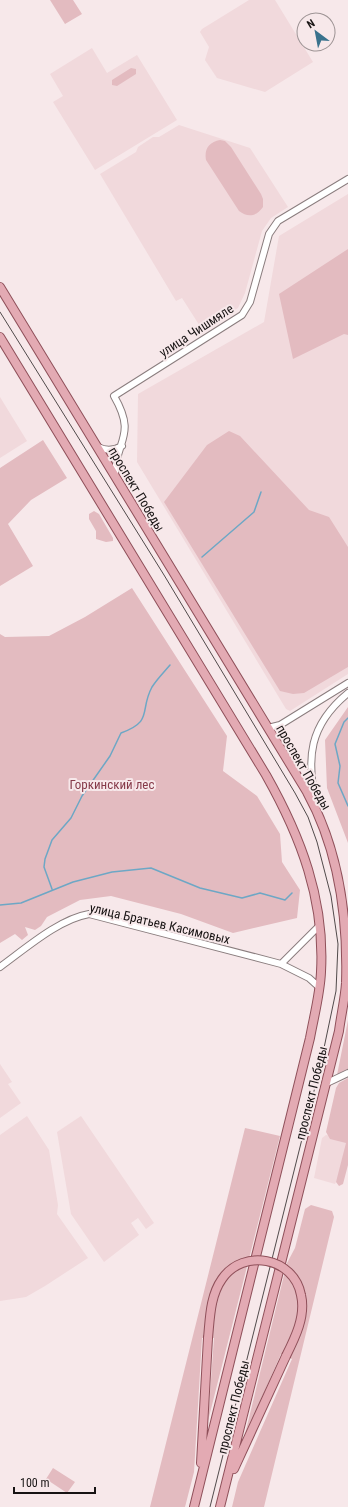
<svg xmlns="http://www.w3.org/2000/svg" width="348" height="1507" font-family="'Roboto Condensed',sans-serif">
  <rect width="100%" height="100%" fill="#f7e8ea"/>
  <!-- built -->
  <path fill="#f1d9dc" d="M 249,0 L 275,0 L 313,62 L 265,92 L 217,78 L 205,60 L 209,47 L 200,32 L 202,29 Z
    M 92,48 L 107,73 L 137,55 L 177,120 L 95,170 L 53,102 L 63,96 L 50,74 Z
    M 179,125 L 250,148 L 288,207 L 271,218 L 262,231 L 245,293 L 238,308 L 203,331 L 182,298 L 176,301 L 100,174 L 136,152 L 138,147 L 153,137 L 159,137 Z
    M 348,194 L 348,674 L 290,711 L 286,709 L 137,462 L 138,394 L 264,322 L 279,236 Z
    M 0,397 L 27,441 L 0,458 Z
    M 0,1064 L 12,1082 L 8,1084 L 21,1103 L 0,1118 Z
    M 27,1116 L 49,1150 L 58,1205 L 57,1214 L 88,1258 L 45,1286 L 26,1297 L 0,1301 L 0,1135 Z
    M 81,1116 L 154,1223 L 146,1229 L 138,1218 L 131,1223 L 139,1235 L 104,1262 L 71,1214 L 57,1132 Z
    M 326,1135 L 348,1139 L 343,1167 L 335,1184 L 314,1178 L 322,1138 Z"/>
  <!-- green -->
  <path fill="#e3bbc0" d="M 50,0 L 73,0 L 82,14 L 65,24 Z
    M 131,68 L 136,69 L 136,74 L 117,86 L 112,85 L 112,80 Z
    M 220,140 L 225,141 L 231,147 L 261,194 L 263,199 L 263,207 C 257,216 248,218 239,211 L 206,160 C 204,149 209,142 220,140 Z
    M 348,249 L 348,335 L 344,334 L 293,359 L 279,294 Z
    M 229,431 L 240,436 L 309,510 L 329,517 L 348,547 L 348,667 L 304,693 L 293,694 L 280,691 L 164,502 L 207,445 Z
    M 43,440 L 67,478 L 31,500 L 8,524 L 33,566 L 0,586 L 0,468 Z
    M 94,511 L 99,514 L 113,538 L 113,541 L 106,542 L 96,539 L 96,531 L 89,519 L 89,514 Z
    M 132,588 L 227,736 L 223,771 L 257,796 L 280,834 L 282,862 L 300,890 L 297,918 L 233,933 L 181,914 L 111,896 L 80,900 L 47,917 L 41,926 L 35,930 L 25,927 L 28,935 L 22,940 L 15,934 L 0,943 L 0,634 L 5,637 L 49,636 L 85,617 Z
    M 348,707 L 348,843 L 327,788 L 325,740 Z
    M 348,1020 L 348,1070 L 337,1075 Z
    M 348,1078 L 348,1165 L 343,1184 L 339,1186 L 336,1182 L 346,1143 L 330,1139 L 326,1132 L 336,1088 L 339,1083 Z
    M 245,1128 L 280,1136 L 208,1421 L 214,1338 L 202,1338 L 194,1472 L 185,1507 L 150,1507 Z
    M 311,1205 L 332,1211 L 334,1217 L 264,1507 L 232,1507 L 238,1482 L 292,1359 L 281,1354 L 244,1438 L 287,1263 L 295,1248 L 305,1209 Z
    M 53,1468 L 75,1482 L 67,1493 L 46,1479 Z"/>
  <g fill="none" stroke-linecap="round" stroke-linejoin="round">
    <!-- stream -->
    <path stroke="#6da7c5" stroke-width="1.5" d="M 202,557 L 254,512 L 261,492
      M 348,718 L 344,722 L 335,744 L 340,766 L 338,783 L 348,806
      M 52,889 L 44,867 L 45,859 L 52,840 L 71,818 L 82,796 L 110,756 L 121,733 C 154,721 139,711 152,687 C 157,679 164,672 170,665
      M 0,905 L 21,903 L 73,882 L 112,872 L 151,868 L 200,888 L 242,898 L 260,893 L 285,900 L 292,893"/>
    <defs>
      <path id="minor" d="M 98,447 C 106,451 113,451 122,446
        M 115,475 C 116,439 137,436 114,396 L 242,315 L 250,302 L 269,234 L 278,221 L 348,179
        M 268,728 L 280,725 L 348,683
        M 316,805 C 306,758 309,725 348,693
        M 281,964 L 319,926
        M 0,967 C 25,949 59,919 89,914 L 281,964 L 309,978 L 319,987
        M 327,1083 L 348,1073"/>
      <path id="major" d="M 0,287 L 307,792 C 339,850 348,917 346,983 C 345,999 341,1015 339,1031 L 220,1507
        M 0,337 L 266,775 C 301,837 325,900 321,972 C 320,994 314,1016 310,1038 L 194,1507
        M 201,1463 L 208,1338
        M 234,1469 L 286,1356"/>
    </defs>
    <!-- minor casing -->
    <use href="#minor" stroke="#8a7d7e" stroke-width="8"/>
    <!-- major casing -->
    <use href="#major" stroke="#8f505a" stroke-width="10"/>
    <!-- minor -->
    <use href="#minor" stroke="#fff" stroke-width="6"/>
    <!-- major -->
    <use href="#major" stroke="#e3aab3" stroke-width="8"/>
    <!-- tram -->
    <path stroke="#514a4b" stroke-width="1" d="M 0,312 L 164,575 L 295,793 L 308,817 L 317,842 L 331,896 L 338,944 L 336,991 L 320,1067 L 210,1507"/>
    <defs>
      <path id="major-bridge" d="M 208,1338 C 210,1318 210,1296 222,1279 C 243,1248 294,1257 301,1295 C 306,1316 295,1338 286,1356"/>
    </defs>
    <!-- major-bridge casing -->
    <use href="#major-bridge" stroke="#8f505a" stroke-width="10" stroke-linecap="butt"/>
    <!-- major-bridge -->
    <use href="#major-bridge" stroke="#e3aab3" stroke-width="8"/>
  </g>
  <g text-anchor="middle" stroke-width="4" stroke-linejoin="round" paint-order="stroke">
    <!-- street labels -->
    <g font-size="13" fill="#171313" stroke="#f7e8ea">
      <text transform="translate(196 330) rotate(-33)" y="5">улица Чишмяле</text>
      <text transform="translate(137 489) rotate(59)" y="5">проспект Победы</text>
      <text transform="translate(304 767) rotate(60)" y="5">проспект Победы</text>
      <text transform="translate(160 923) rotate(13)" y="5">улица Братьев Касимовых</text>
      <text transform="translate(311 1093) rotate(-76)" y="5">проспект Победы</text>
      <text transform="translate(233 1407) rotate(-76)" y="5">проспект Победы</text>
    </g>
    <!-- park labels -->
    <g font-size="13" fill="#863a49" stroke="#f7e8ea">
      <text x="112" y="789">Горкинский лес</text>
    </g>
  </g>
  <!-- north arrow -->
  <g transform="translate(316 32) rotate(328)"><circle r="19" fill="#f7e8ea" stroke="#9d9394"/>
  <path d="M0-3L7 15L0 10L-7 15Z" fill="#3a728d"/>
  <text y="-6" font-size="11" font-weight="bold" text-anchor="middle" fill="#171313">N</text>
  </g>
  <!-- scale -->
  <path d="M14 1487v6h81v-6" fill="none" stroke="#171313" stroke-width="2"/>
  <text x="20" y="1487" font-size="12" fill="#171313" stroke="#f7e8ea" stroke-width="3" paint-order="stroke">100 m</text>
</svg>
